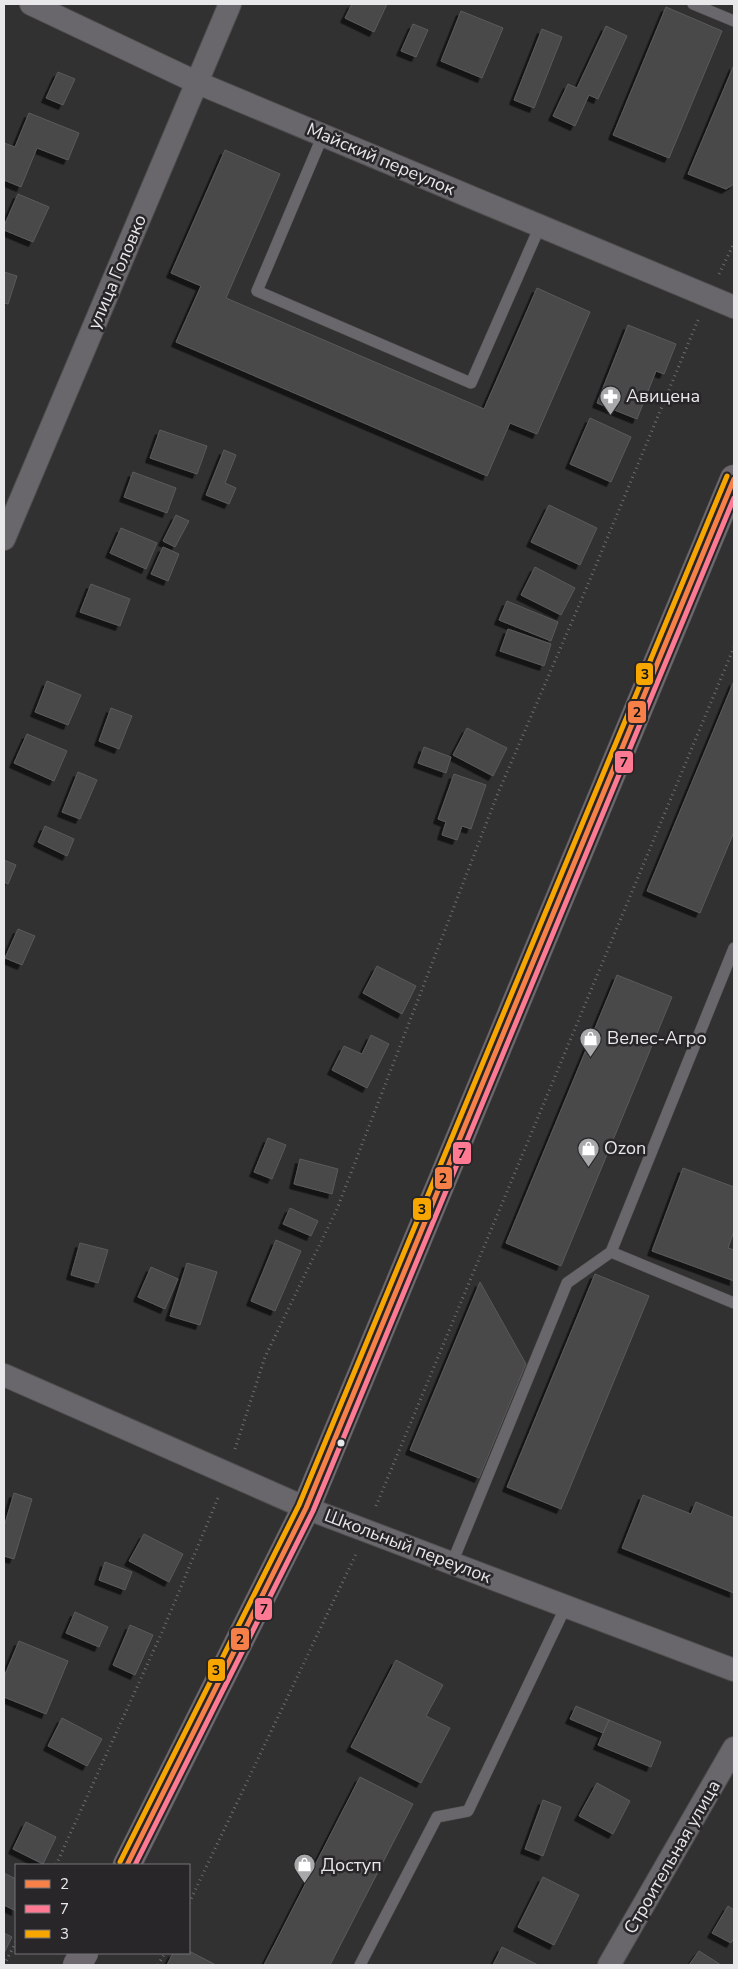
<svg xmlns="http://www.w3.org/2000/svg" width="738" height="1969" font-family="'Nunito Sans',sans-serif">
  <defs>
    <filter id="shadow"><feDropShadow dx="-4.5" dy="4.5" stdDeviation="0" flood-color="#0009"/></filter>
  </defs>
  <rect width="100%" height="100%" fill="#323132"/>
  <!-- building -->
  <path fill="#494849" stroke="#5b5a5b" filter="url(#shadow)" d="M 352,4 L 387,4 L 374,32 L 345,18 Z
    M 666,7 L 722,31 L 669,158 L 613,135 Z
    M 461,11 L 503,28 L 482,78 L 441,61 Z
    M 413,24 L 428,30 L 416,57 L 401,51 Z
    M 606,26 L 627,36 L 598,99 L 589,95 L 575,126 L 553,116 L 568,84 L 577,88 Z
    M 542,29 L 562,37 L 534,108 L 514,100 Z
    M 734,65 L 734,184 L 726,189 L 688,174 Z
    M 58,72 L 75,79 L 63,105 L 46,98 Z
    M 29,113 L 79,133 L 68,160 L 37,148 L 21,187 L 4,180 L 4,143 L 15,147 Z
    M 225,150 L 280,174 L 226,298 L 484,409 L 537,288 L 590,312 L 537,434 L 510,423 L 487,476 L 176,342 L 201,286 L 171,273 Z
    M 18,194 L 49,207 L 33,242 L 4,230 L 4,226 Z
    M 4,272 L 17,276 L 8,304 L 4,303 Z
    M 628,325 L 676,344 L 664,374 L 656,371 L 637,419 L 597,403 Z
    M 590,418 L 631,437 L 611,482 L 570,464 Z
    M 160,430 L 207,446 L 197,474 L 150,458 Z
    M 224,450 L 236,455 L 225,483 L 236,488 L 229,504 L 206,495 Z
    M 133,472 L 176,488 L 167,513 L 124,497 Z
    M 549,505 L 597,528 L 580,565 L 531,542 Z
    M 176,515 L 189,521 L 175,547 L 163,541 Z
    M 121,528 L 157,543 L 146,569 L 110,553 Z
    M 163,547 L 179,554 L 168,581 L 151,574 Z
    M 535,567 L 575,588 L 561,615 L 521,595 Z
    M 91,584 L 130,599 L 120,626 L 80,612 Z
    M 507,601 L 558,622 L 551,641 L 499,620 Z
    M 508,629 L 551,644 L 544,666 L 500,651 Z
    M 47,681 L 81,695 L 68,725 L 35,712 Z
    M 734,681 L 734,832 L 700,913 L 647,891 Z
    M 111,708 L 132,716 L 119,749 L 99,741 Z
    M 467,728 L 507,748 L 493,776 L 453,755 Z
    M 27,734 L 67,751 L 54,781 L 14,763 Z
    M 424,747 L 451,757 L 446,773 L 418,763 Z
    M 78,772 L 97,780 L 80,819 L 62,812 Z
    M 454,774 L 486,785 L 471,829 L 462,826 L 457,840 L 442,835 L 446,822 L 438,819 Z
    M 45,826 L 74,839 L 67,856 L 38,842 Z
    M 4,860 L 16,865 L 8,884 L 4,882 Z
    M 18,929 L 35,936 L 22,965 L 5,958 Z
    M 377,966 L 416,986 L 402,1014 L 363,993 Z
    M 617,975 L 672,997 L 561,1266 L 506,1243 Z
    M 371,1035 L 389,1044 L 367,1088 L 332,1070 L 344,1046 L 362,1054 Z
    M 268,1138 L 286,1145 L 272,1179 L 254,1172 Z
    M 300,1159 L 338,1169 L 332,1194 L 294,1184 Z
    M 683,1168 L 734,1187 L 734,1231 L 728,1248 L 734,1250 L 734,1281 L 652,1251 Z
    M 290,1208 L 318,1221 L 311,1236 L 283,1224 Z
    M 276,1240 L 301,1251 L 275,1311 L 251,1301 Z
    M 80,1243 L 108,1250 L 98,1283 L 71,1275 Z
    M 187,1263 L 217,1272 L 200,1325 L 170,1316 Z
    M 151,1267 L 178,1279 L 165,1309 L 138,1297 Z
    M 595,1274 L 649,1296 L 561,1509 L 507,1487 Z
    M 480,1282 L 526,1364 L 479,1478 L 410,1450 Z
    M 14,1493 L 32,1499 L 14,1559 L 4,1556 L 4,1527 Z
    M 643,1495 L 691,1514 L 696,1502 L 734,1518 L 734,1593 L 622,1548 Z
    M 144,1534 L 183,1554 L 169,1582 L 129,1561 Z
    M 105,1562 L 132,1572 L 125,1590 L 99,1580 Z
    M 75,1612 L 108,1627 L 99,1647 L 66,1633 Z
    M 130,1625 L 153,1635 L 135,1675 L 113,1665 Z
    M 19,1641 L 68,1661 L 46,1714 L 4,1697 L 4,1677 Z
    M 396,1660 L 443,1685 L 426,1716 L 450,1728 L 421,1783 L 351,1747 Z
    M 576,1706 L 609,1720 L 603,1733 L 570,1719 Z
    M 62,1718 L 102,1739 L 87,1766 L 48,1746 Z
    M 609,1720 L 661,1742 L 651,1767 L 598,1745 Z
    M 360,1777 L 413,1804 L 330,1965 L 264,1965 Z
    M 597,1783 L 630,1801 L 613,1834 L 579,1816 Z
    M 543,1800 L 561,1807 L 543,1856 L 525,1849 Z
    M 26,1822 L 56,1837 L 43,1864 L 13,1849 Z
    M 4,1873 L 16,1879 L 16,1911 L 4,1905 Z
    M 543,1877 L 579,1895 L 554,1945 L 518,1927 Z
    M 728,1906 L 734,1910 L 734,1938 L 731,1943 L 712,1933 Z
    M 4,1933 L 12,1937 L 4,1953 Z
    M 502,1947 L 538,1965 L 493,1965 Z
    M 189,1951 L 216,1965 L 167,1965 L 173,1953 L 189,1953 Z
    M 699,1951 L 721,1965 L 689,1965 Z"/>
  <g fill="none" stroke-linecap="round" stroke-linejoin="round">
    <defs>
      <path id="lane" d="M 693,4 L 734,21
        M 323,135 L 257,291 L 471,383 L 540,226
        M 611,1252 L 734,1303
        M 452,1563 L 567,1283 L 611,1252 L 734,948
        M 360,1965 L 437,1817 L 468,1811 L 566,1606"/>
      <path id="street" d="M 31,4 L 198,83 L 734,307
        M 4,539 L 230,4
        M 4,1375 L 306,1508 L 734,1670
        M 609,1965 L 734,1748"/>
      <path id="secondary" d="M 127,1865 L 306,1508 L 734,479
        M 77,1965 L 84,1953"/>
    </defs>
    <!-- lane casing -->
    <use href="#lane" stroke="#4f4e4f" stroke-width="12"/>
    <!-- street casing -->
    <use href="#street" stroke="#4f4e4f" stroke-width="24"/>
    <!-- secondary casing -->
    <use href="#secondary" stroke="#4f4e4f" stroke-width="29"/>
    <!-- path -->
    <path stroke="#6e6c6e" stroke-width="3" stroke-dasharray="1 4" stroke-linecap="butt" d="M 719,274 L 734,243
      M 235,1449 L 265,1357 L 337,1209 L 498,793 L 589,582 L 698,320
      M 376,1506 L 734,647
      M 56,1865 L 163,1630 L 218,1498
      M 189,1903 L 356,1554
      M 4,1965 L 16,1942
      M 158,1965 L 165,1953"/>
    <!-- lane -->
    <use href="#lane" stroke="#69676b" stroke-width="11"/>
    <!-- street -->
    <use href="#street" stroke="#69676b" stroke-width="22"/>
    <!-- secondary -->
    <use href="#secondary" stroke="#6c686e" stroke-width="28"/>
    <defs>
      <path id="bus-1" d="M 127,1865 L 306,1508 L 734,479"/>
      <path id="bus-2" d="M 135,1865 L 313,1511 L 734,498"/>
      <path id="bus-3" d="M 120,1862 L 299,1505 L 727,476"/>
    </defs>
    <!-- bus-1 casing -->
    <use href="#bus-1" stroke="#282629" stroke-width="9"/>
    <!-- bus-2 casing -->
    <use href="#bus-2" stroke="#282629" stroke-width="9"/>
    <!-- bus-3 casing -->
    <use href="#bus-3" stroke="#282629" stroke-width="9"/>
    <!-- bus-1 -->
    <use href="#bus-1" stroke="#f78048" stroke-width="5"/>
    <!-- bus-2 -->
    <use href="#bus-2" stroke="#fe7a93" stroke-width="5"/>
    <!-- bus-3 -->
    <use href="#bus-3" stroke="#f7a600" stroke-width="5"/>
  </g>
  <!-- icons -->
  <defs>
    <symbol id="pharmacy-pin" viewBox="-11 -11 22 30"><path d="M0 17L-7.5 6A9.5 9.5 0 1 1 7.5 6Z" fill="#a8a7a9" stroke="#282629"/><path d="M-2-6h4v4h4v4h-4v4h-4v-4h-4v-4h4Z" fill="#fff"/></symbol>
    <symbol id="shop-pin" viewBox="-11 -11 22 30"><path d="M0 17L-7.5 6A9.5 9.5 0 1 1 7.5 6Z" fill="#a8a7a9" stroke="#282629"/><path d="M-5-2.5h2.3a2.7 3.5 0 0 1 5.4 0H5L5.5 6h-11ZM-1.5-2.5h3a1.5 2.3 0 0 0-3 0Z" fill="#fff"/></symbol>
  </defs>
  <g fill-rule="evenodd">
    <use href="#pharmacy-pin" x="598" y="384" width="25" height="34"/>
    <use href="#shop-pin" x="578" y="1026" width="25" height="34"/>
    <use href="#shop-pin" x="576" y="1136" width="25" height="34"/>
    <use href="#shop-pin" x="292" y="1852" width="25" height="34"/>
  </g>
  <!-- markers -->
  <circle fill="#e8e7e9" stroke="#282629" stroke-width="2" cx="341" cy="1443" r="4.5"/>
  <g text-anchor="middle" stroke-width="5" stroke-linejoin="round" paint-order="stroke">
    <!-- street labels -->
    <g font-size="18" fill="#e8e7e9" stroke="#282629">
      <text transform="translate(381 159) rotate(23)" y="6">Майский переулок</text>
      <text transform="translate(117 272) rotate(-67)" y="6">улица Головко</text>
      <text transform="translate(408 1546) rotate(21)" y="6">Школьный переулок</text>
      <text transform="translate(672 1857) rotate(-60)" y="6">Строительная улица</text>
    </g>
    <!-- poi labels -->
    <g font-size="18" fill="#e8e7e9" stroke="#282629" text-anchor="start">
      <text x="626" y="402">Авицена</text>
      <text x="607" y="1044">Велес-Агро</text>
      <text x="604" y="1154">Ozon</text>
      <text x="321" y="1871">Доступ</text>
    </g>
  </g>
  <g stroke="#282629" stroke-width="2">
    <rect x="635" y="662" width="19" height="24" rx="5" fill="#f7a600"/>
    <rect x="627" y="700" width="20" height="24" rx="5" fill="#f78048"/>
    <rect x="614" y="750" width="20" height="24" rx="5" fill="#fe7a93"/>
    <rect x="452" y="1141" width="20" height="24" rx="5" fill="#fe7a93"/>
    <rect x="434" y="1166" width="19" height="24" rx="5" fill="#f78048"/>
    <rect x="412" y="1197" width="20" height="24" rx="5" fill="#f7a600"/>
    <rect x="254" y="1597" width="19" height="24" rx="5" fill="#fe7a93"/>
    <rect x="230" y="1627" width="20" height="24" rx="5" fill="#f78048"/>
    <rect x="207" y="1658" width="19" height="24" rx="5" fill="#f7a600"/>
  </g>
  <g font-size="14" text-anchor="middle" font-weight="bold" fill="#111">
    <text x="645" y="679">3</text>
    <text x="637" y="717">2</text>
    <text x="624" y="767">7</text>
    <text x="462" y="1158">7</text>
    <text x="443" y="1183">2</text>
    <text x="422" y="1214">3</text>
    <text x="264" y="1614">7</text>
    <text x="240" y="1644">2</text>
    <text x="216" y="1675">3</text>
  </g>
  <!-- border -->
  <rect width="738" height="1969" fill="none" stroke="#e8e7e9" stroke-width="10"/>
  <!-- legend -->
  <rect x="15" y="1864" width="175" height="90" fill="#282629" stroke="#757376"/>
  <rect x="25" y="1880" width="25" height="8" fill="#f78048" stroke="#757376"/>
  <text x="60" y="1889" font-size="15" fill="#e8e7e9">2</text>
  <rect x="25" y="1905" width="25" height="8" fill="#fe7a93" stroke="#757376"/>
  <text x="60" y="1914" font-size="15" fill="#e8e7e9">7</text>
  <rect x="25" y="1930" width="25" height="8" fill="#f7a600" stroke="#757376"/>
  <text x="60" y="1939" font-size="15" fill="#e8e7e9">3</text>
</svg>
